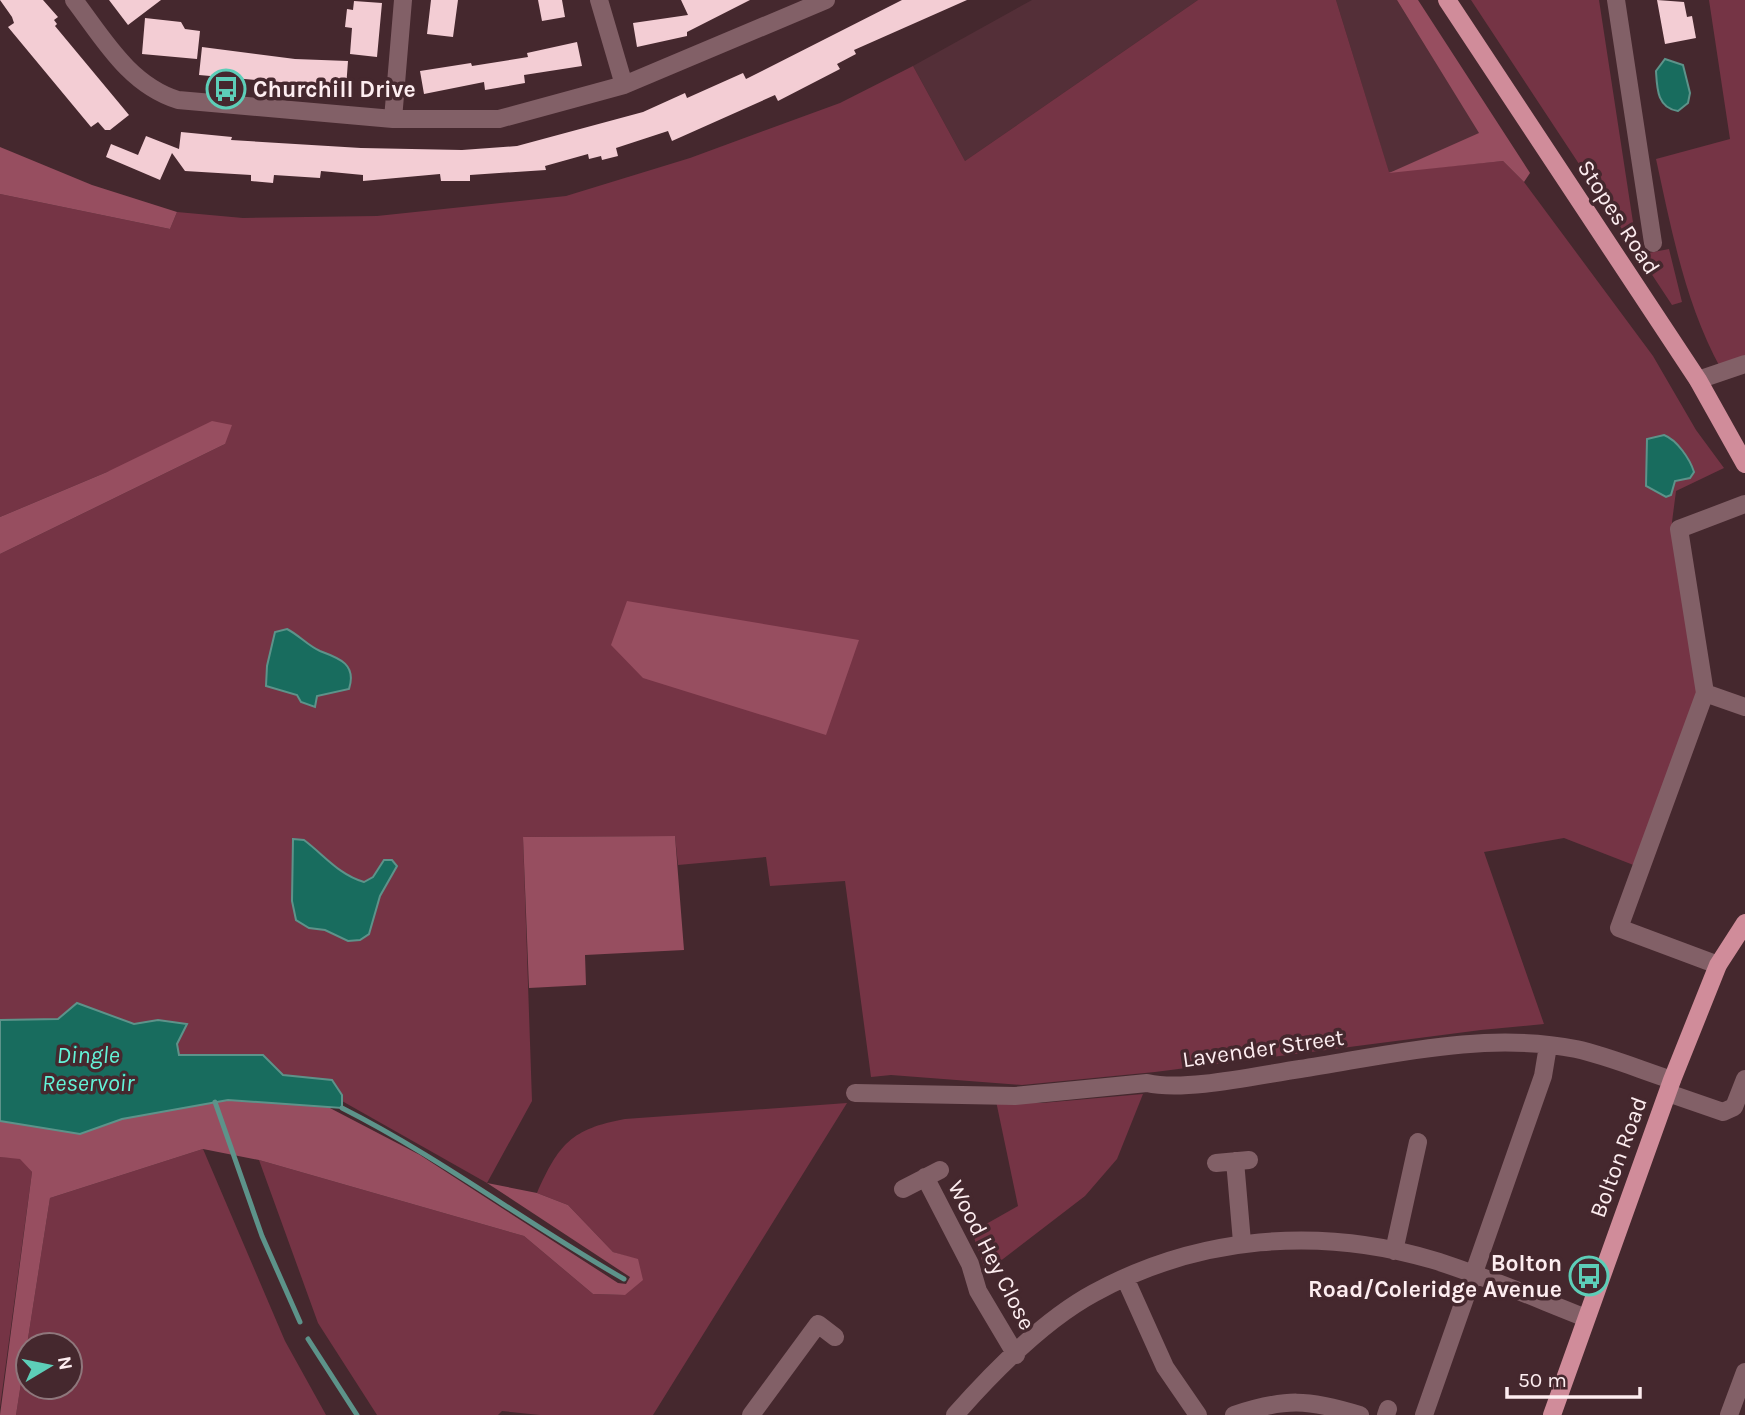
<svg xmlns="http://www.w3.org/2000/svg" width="1745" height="1415" font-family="Karla,sans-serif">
  <rect width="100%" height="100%" fill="#45282e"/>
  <!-- built -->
  <path fill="#542f38" d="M 1032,0 L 1198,0 L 965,161 L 913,66 Z
    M 1336,0 L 1397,0 L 1480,134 L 1389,173 Z"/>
  <!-- green -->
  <path fill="#753445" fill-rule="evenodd" d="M 1198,0 L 1336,0 L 1389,172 L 1503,161 L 1524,182 L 1653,356 L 1696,430 L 1724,468 L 1676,491 L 1672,522 L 1700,693 L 1636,866 L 1564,838 L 1484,852 L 1544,1024 L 1481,1030 L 1155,1072 L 1022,1085 L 891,1075 L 871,1077 L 845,881 L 770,886 L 766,857 L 678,865 L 675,836 L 523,837 L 532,1101 L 487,1183 L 342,1101 L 342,1095 L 329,1080 L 283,1075 L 263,1055 L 178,1055 L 176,1044 L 186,1025 L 158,1020 L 134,1024 L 77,1003 L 58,1019 L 0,1020 L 0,554 L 225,444 L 107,472 L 0,517 L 0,194 L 170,229 L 177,212 L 243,218 L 377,216 L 566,196 L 690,158 L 840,103 L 913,66 L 965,161 Z
    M 1471,0 L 1599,0 L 1638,255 L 1669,249 L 1682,302 L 1672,305 Z
    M 1709,0 L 1745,0 L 1745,360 L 1721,369 C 1685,303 1672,232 1656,159 L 1730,139 Z
    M 1143,1094 L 1117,1159 L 1085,1196 L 986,1272 L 972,1232 L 1018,1206 L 996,1101 L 1042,1103 Z
    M 847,1103 L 653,1415 L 540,1415 L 502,1411 L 498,1415 L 377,1415 L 318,1323 L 259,1160 L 524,1236 L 593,1294 L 624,1295 L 638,1260 L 613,1252 L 568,1205 L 537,1193 C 559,1144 571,1129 625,1119 Z
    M 203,1149 L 285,1341 L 326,1415 L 16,1415 L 50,1198 ZM 28,1345 L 70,1345 L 70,1387 L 28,1387 Z
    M 0,1157 L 20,1158 L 32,1172 L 0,1407 Z"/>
  <!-- forest -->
  <path fill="#974e60" d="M 1397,0 L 1418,0 L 1530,173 L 1524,182 L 1503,161 L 1389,173 L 1479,133 Z
    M 0,147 L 92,185 L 177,212 L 170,229 L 0,194 Z
    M 212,421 L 232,425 L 225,444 L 0,554 L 0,517 L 107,472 Z
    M 627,601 L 859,640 L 826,735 L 643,678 L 611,645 Z
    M 675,836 L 684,950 L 585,955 L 586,985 L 529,988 L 523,837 Z
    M 228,1100 L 328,1107 L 420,1155 L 618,1283 L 626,1284 L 630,1277 L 487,1183 L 537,1193 L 568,1205 L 613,1252 L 638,1259 L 643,1280 L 625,1295 L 593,1294 L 524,1236 L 259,1160 L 203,1149 L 50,1198 L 16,1415 L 0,1415 L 32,1172 L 20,1159 L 0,1157 L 0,1121 L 80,1134 L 122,1119 Z"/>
  <!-- water -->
  <path fill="#186c5e" stroke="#5d938a" stroke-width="2" d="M 1665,59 L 1683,65 L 1690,93 L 1688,103 L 1678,111 C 1657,108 1657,88 1656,71 Z
    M 1664,435 C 1677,440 1690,459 1694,472 L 1690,478 L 1675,481 L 1671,495 L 1666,497 L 1646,486 L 1647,439 Z
    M 287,629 C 299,635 308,646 320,651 C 339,658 357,664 349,689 L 317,696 L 315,707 L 301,702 L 297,695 L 266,686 L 267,666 L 275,632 Z
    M 293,839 L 304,840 C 324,855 339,875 364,882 L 373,877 L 384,860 L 392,860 L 397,866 L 380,896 L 369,934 L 360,940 L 348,941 L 325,930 L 309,928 L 296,920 L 292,901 Z
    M 77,1003 L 134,1024 L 158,1020 L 187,1024 L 177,1044 L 179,1055 L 263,1055 L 283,1075 L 332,1080 L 342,1095 L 342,1108 L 228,1100 L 122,1119 L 80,1134 L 0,1121 L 0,1020 L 58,1019 Z"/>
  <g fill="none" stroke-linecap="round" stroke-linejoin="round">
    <!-- stream -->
    <path stroke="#5d938a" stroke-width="5" d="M 215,1102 L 262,1236 L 300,1322
      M 342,1108 C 441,1158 527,1224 624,1279
      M 308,1339 L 357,1415"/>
  </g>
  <!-- building -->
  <path fill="#f3cdd4" d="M 0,0 L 43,0 L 58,17 L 54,20 L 57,24 L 55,26 L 129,115 L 110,130 L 105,130 L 98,122 L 91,127 L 8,27 L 14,23 L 12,17 Z
    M 109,0 L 161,0 L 128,25 Z
    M 431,0 L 458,0 L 453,37 L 427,34 Z
    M 538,0 L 562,0 L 565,17 L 542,21 Z
    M 681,0 L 750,0 L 687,32 L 687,36 L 637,47 L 633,23 L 688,15 Z
    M 902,0 L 967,0 L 854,50 L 856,54 L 837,64 L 840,69 L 778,101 L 775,95 L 672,141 L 668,131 L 616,148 L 618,156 L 602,160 L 601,156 L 589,159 L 588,154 L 545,166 L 546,170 L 470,175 L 470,181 L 441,181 L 440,174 L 363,181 L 363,175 L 321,171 L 320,178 L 274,175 L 273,183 L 251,181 L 251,175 L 185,171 L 172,153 L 160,180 L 106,157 L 111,144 L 138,155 L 146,136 L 179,149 L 181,132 L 232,137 L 231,140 L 361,148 L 462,150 L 517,146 L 643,112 L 685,93 L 687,98 L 743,73 L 746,79 Z
    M 1657,0 L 1684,2 L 1687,17 L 1692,16 L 1696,38 L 1665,44 Z
    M 354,1 L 382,3 L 377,57 L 350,54 L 352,28 L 345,27 L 347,9 L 353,10 Z
    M 145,18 L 181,22 L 185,29 L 200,31 L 197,59 L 142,54 Z
    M 577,42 L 582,66 L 524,75 L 525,83 L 485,90 L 484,82 L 424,94 L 420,71 L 471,63 L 472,66 L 528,57 L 527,53 Z
    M 202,47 L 295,59 L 348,61 L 346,88 L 199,75 Z"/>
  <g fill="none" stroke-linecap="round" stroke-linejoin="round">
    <!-- minor -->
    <path stroke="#826067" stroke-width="18" d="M 74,0 C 103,38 129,85 178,100 L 393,119 L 499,119 L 624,85 L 826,0
      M 599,0 L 624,85
      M 1616,0 L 1653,243
      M 393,119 L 403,0
      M 1698,380 L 1745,364
      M 1705,693 L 1745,707
      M 1718,965 L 1619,928 L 1705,693 L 1679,529 L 1745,504
      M 855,1093 L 1015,1096 L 1147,1083 C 1185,1092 1259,1075 1300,1069 C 1390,1055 1484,1031 1576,1049 C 1608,1056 1641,1070 1672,1080
      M 1668,1093 L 1723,1112 L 1734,1107 L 1745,1079
      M 1235,1161 L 1242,1242
      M 1216,1163 L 1249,1160
      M 925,1177 L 970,1264 L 978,1291 L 1016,1355
      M 903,1189 L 940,1170
      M 1394,1251 L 1418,1142
      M 1125,1278 L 1165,1367 L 1198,1415
      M 751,1415 L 818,1324 L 835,1337
      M 955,1415 C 992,1373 1044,1320 1094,1293 C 1198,1236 1319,1226 1433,1260 C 1485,1276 1535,1298 1586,1318
      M 1234,1415 C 1285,1398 1308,1399 1360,1415
      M 1386,1415 L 1388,1409
      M 1424,1415 L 1543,1076 L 1548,1046
      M 1729,1415 L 1745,1372"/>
    <!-- major -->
    <path stroke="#d08c9a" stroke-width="18" d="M 1447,0 L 1698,380 L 1745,464
      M 1552,1415 L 1672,1080 L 1718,965 L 1745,923"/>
  </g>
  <!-- icons -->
  <defs>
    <symbol id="bus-ring" viewBox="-11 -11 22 22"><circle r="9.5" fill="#45282e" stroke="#5dceb8" stroke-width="1.5"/><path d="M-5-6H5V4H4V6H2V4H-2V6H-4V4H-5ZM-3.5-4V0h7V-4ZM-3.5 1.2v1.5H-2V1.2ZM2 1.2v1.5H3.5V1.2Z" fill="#5dceb8"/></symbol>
  </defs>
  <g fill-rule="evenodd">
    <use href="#bus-ring" x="204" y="67" width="44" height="44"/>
    <use href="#bus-ring" x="1567" y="1254" width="44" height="44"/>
  </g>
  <g text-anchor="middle" stroke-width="7" stroke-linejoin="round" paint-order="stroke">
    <!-- poi labels -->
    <g font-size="23" font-weight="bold" fill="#fdedf0" stroke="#45282e" text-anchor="start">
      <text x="253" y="97">Churchill Drive</text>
      <text x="1562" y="1271" text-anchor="end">Bolton<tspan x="1562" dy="26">Road/Coleridge Avenue</tspan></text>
    </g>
    <!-- street labels -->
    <g font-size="23" fill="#fdedf0" stroke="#45282e">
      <text transform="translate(1619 217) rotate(57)" y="8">Stopes Road</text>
      <text transform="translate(1263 1048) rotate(-8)" y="8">Lavender Street</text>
      <text transform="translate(1618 1157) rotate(-70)" y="8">Bolton Road</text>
      <text transform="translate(992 1255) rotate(63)" y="8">Wood Hey Close</text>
    </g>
    <!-- water labels -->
    <g font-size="24" font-style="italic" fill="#63f3d8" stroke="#45282e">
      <text x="88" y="1063">Dingle<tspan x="88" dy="28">Reservoir</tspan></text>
    </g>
  </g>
  <!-- north arrow -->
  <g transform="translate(49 1366) rotate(80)"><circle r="33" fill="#45282e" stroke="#8f777c" stroke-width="2"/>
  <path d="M0-5L12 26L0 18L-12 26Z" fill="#5dceb8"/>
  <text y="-10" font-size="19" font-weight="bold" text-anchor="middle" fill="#fdedf0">N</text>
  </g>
  <!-- scale -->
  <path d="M1507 1387v10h133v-10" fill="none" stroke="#fdedf0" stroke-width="3.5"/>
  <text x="1518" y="1387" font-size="21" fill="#fdedf0" stroke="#45282e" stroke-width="5" paint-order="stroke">50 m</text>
</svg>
